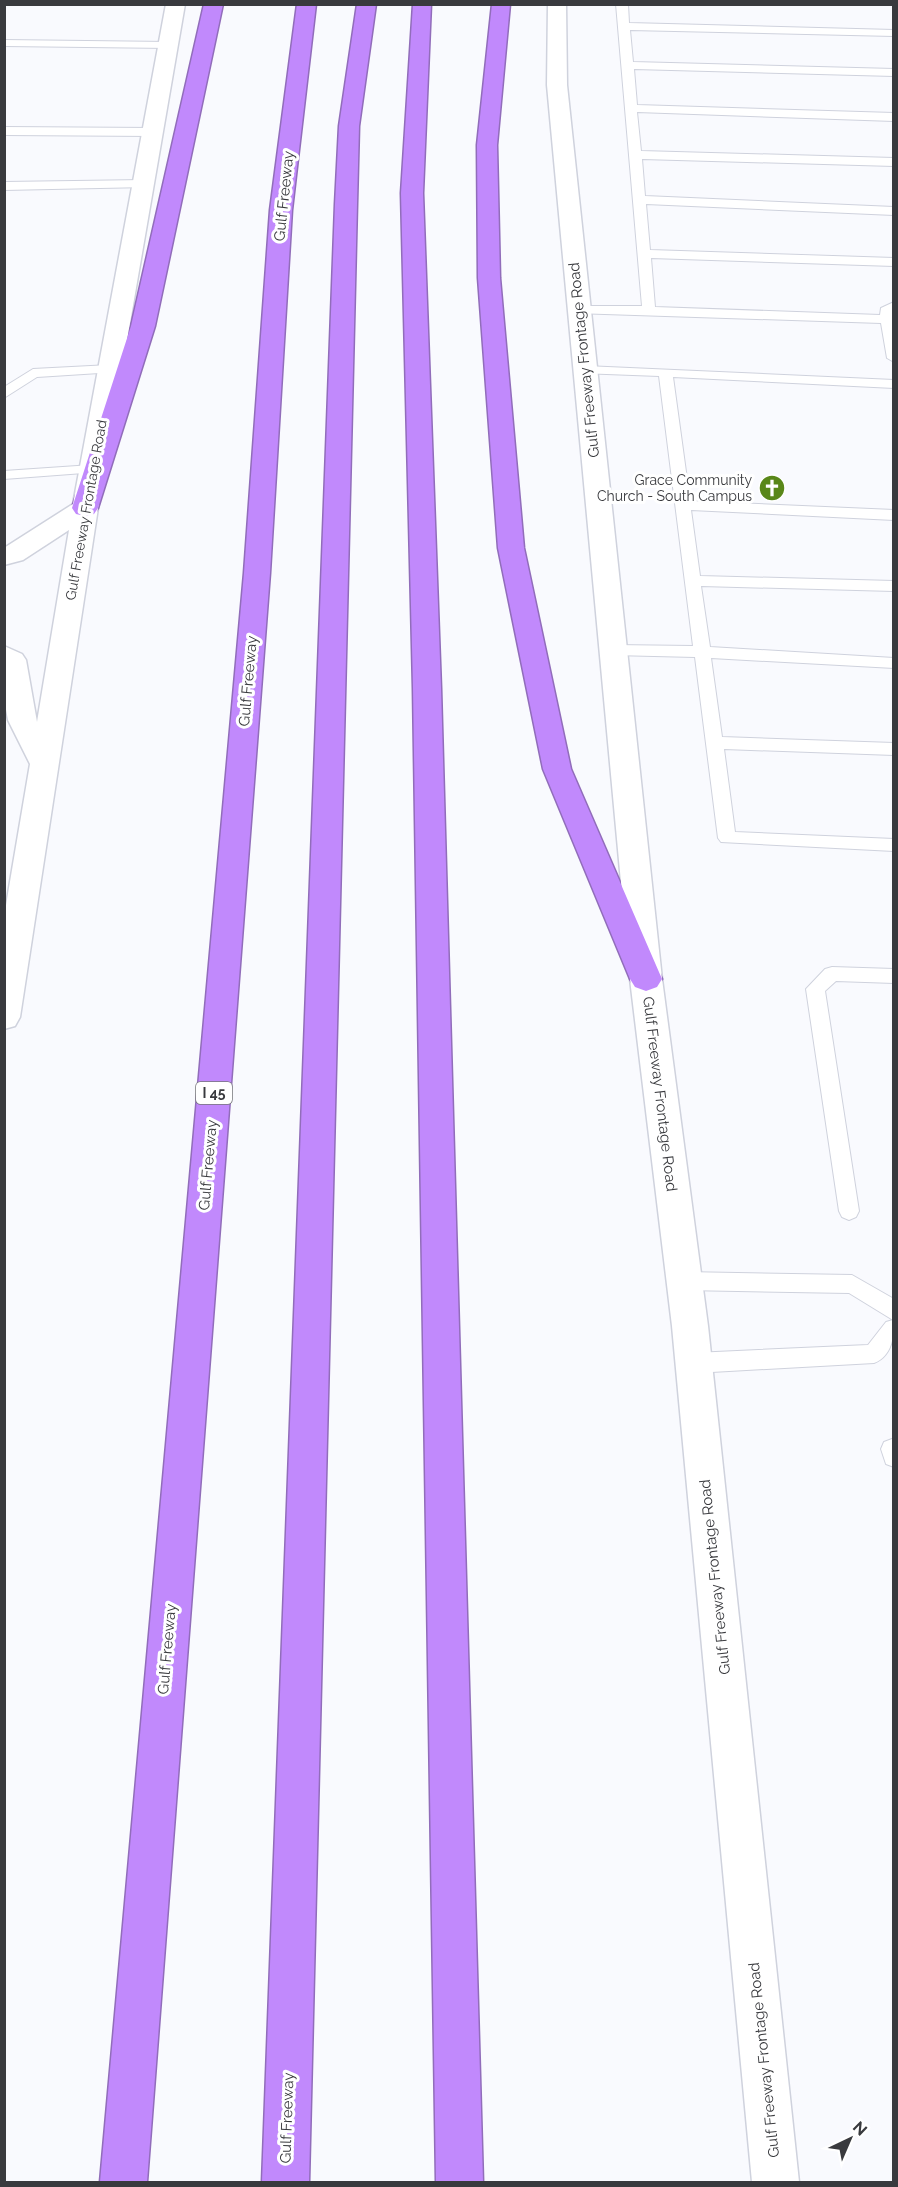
<svg xmlns="http://www.w3.org/2000/svg" width="898" height="2187" font-family="Raleway,sans-serif">
  <rect width="100%" height="100%" fill="#f9fafe"/>
  <g fill="none" stroke-linecap="round" stroke-linejoin="round">
    <defs>
      <path id="lane" d="M 616,4 L 628,4 L 629,23 L 894,30 L 894,36 L 630,30 L 633,62 L 894,69 L 894,76 L 634,69 L 637,105 L 894,113 L 894,121 L 637,112 L 641,151 L 894,158 L 894,166 L 642,159 L 645,196 L 894,207 L 894,215 L 646,204 L 650,250 L 894,258 L 894,266 L 651,258 L 655,307 L 880,315 L 881,308 L 894,302 L 894,362 L 887,358 L 881,323 L 574,313 L 572,310 L 574,307 L 579,306 L 642,306 Z
        M 4,40 L 169,42 L 175,45 L 169,48 L 4,46 Z
        M 4,127 L 153,128 L 159,132 L 153,136 L 4,135 Z
        M 144,180 L 148,181 L 150,184 L 148,187 L 4,190 L 4,182 Z
        M 110,365 L 117,369 L 115,372 L 37,377 L 4,398 L 4,387 L 33,369 Z
        M 585,366 L 894,380 L 894,388 L 673,377 L 690,501 L 894,510 L 894,520 L 691,510 L 700,576 L 894,581 L 894,591 L 701,586 L 710,647 L 894,658 L 894,668 L 711,658 L 722,737 L 894,743 L 894,755 L 724,749 L 735,832 L 894,839 L 894,851 L 721,842 L 718,838 L 695,657 L 613,655 L 607,654 L 605,650 L 607,646 L 613,645 L 693,646 L 659,376 L 580,373 L 578,370 Z
        M 92,465 L 99,469 L 97,472 L 4,479 L 4,471 Z
        M 832,967 L 894,969 L 894,983 L 836,981 L 825,991 L 859,1211 L 856,1217 L 849,1220 L 842,1217 L 839,1211 L 806,989 L 825,969 Z
        M 684,1272 L 852,1275 L 894,1299 C 894,1322 898,1354 874,1363 L 694,1373 L 686,1370 L 683,1363 L 686,1356 L 694,1353 L 868,1345 L 886,1322 L 893,1320 L 849,1293 L 684,1290 L 677,1287 L 674,1281 L 677,1275 Z
        M 892,1439 L 894,1439 L 894,1467 L 886,1464 L 881,1449 L 884,1442 Z"/>
      <path id="secondary" d="M 166,4 L 185,4 L 98,508 L 20,1017 L 15,1026 L 4,1029 L 4,917 L 30,764 L 8,720 L 4,699 L 4,646 L 22,654 L 26,660 L 37,722 L 69,530 L 23,560 L 4,565 L 4,548 L 73,504 Z
        M 548,4 L 566,4 L 567,85 L 662,979 L 708,1326 L 799,2182 L 752,2182 L 672,1326 L 630,979 L 547,85 Z"/>
      <path id="highway" d="M 204,4 L 223,4 L 155,326 L 98,508 L 94,514 L 85,516 L 76,514 L 72,508 L 131,326 Z
        M 297,4 L 316,4 L 292,210 L 270,573 L 147,2182 L 100,2182 L 244,573 L 270,210 Z
        M 357,4 L 376,4 L 359,126 L 357,204 L 309,2182 L 262,2182 L 335,204 L 339,126 Z
        M 413,4 L 431,4 L 423,193 L 441,688 L 483,2182 L 436,2182 L 413,688 L 401,193 Z
        M 492,4 L 510,4 L 497,145 L 500,278 L 524,548 L 571,769 L 662,979 L 657,987 L 646,991 L 635,987 L 630,979 L 543,769 L 498,548 L 478,278 L 477,145 Z"/>
    </defs>
    <!-- lane casing -->
    <use href="#lane" stroke="#cfd2dd" stroke-width="2"/>
    <!-- secondary casing -->
    <use href="#secondary" stroke="#cfd2dd" stroke-width="3"/>
    <!-- highway casing -->
    <use href="#highway" stroke="#916dba" stroke-width="3"/>
    <!-- lane -->
    <use href="#lane" fill="#fff" fill-rule="evenodd"/>
    <!-- secondary -->
    <use href="#secondary" fill="#fff" fill-rule="evenodd"/>
    <!-- highway -->
    <use href="#highway" fill="#c189fc" fill-rule="evenodd"/>
  </g>
  <!-- icons -->
  <defs>
    <symbol id="church-disc" viewBox="-11 -11 22 22"><circle r="9.5" fill="#598719" stroke="#fff"/><path d="M-1.2-6h2.4v3.5h3.3v2.4h-3.3V6h-2.4V-.1h-3.3v-2.4h3.3Z" fill="#fff"/></symbol>
  </defs>
  <g fill-rule="evenodd">
    <use href="#church-disc" x="757" y="473" width="30" height="30"/>
  </g>
  <g text-anchor="middle" stroke-width="6" stroke-linejoin="round" paint-order="stroke">
    <!-- far-poi labels -->
    <g font-size="14" fill="#393a3e" stroke="#fff" text-anchor="end">
      <text x="752" y="485">Grace Community<tspan x="752" dy="16">Church - South Campus</tspan></text>
    </g>
    <!-- far-street labels -->
    <g font-size="14" fill="#393a3e" stroke="#fff">
      <text transform="translate(86 510) rotate(-80)" y="5">Gulf Freeway Frontage Road</text>
    </g>
    <!-- shield labels -->
    <rect fill="#fff" stroke="#747578" stroke-width="1.5" x="196" y="1082" width="36" height="22" rx="4.5"/>
    <g font-size="14" font-weight="bold" fill="#393a3e">
      <text x="214" y="1098">I 45</text>
    </g>
    <!-- street labels -->
    <g font-size="15" fill="#393a3e" stroke="#fff">
      <text transform="translate(284 196) rotate(-84)" y="5">Gulf Freeway</text>
      <text transform="translate(584 360) rotate(-96)" y="5">Gulf Freeway Frontage Road</text>
      <text transform="translate(248 681) rotate(-85)" y="5">Gulf Freeway</text>
      <text transform="translate(660 1094) rotate(83)" y="5">Gulf Freeway Frontage Road</text>
      <text transform="translate(208 1165) rotate(-85)" y="5">Gulf Freeway</text>
      <text transform="translate(715 1577) rotate(-96)" y="5">Gulf Freeway Frontage Road</text>
      <text transform="translate(167 1649) rotate(-85)" y="5">Gulf Freeway</text>
      <text transform="translate(764 2060) rotate(-96)" y="5">Gulf Freeway Frontage Road</text>
      <text transform="translate(287 2118) rotate(-88)" y="5">Gulf Freeway</text>
    </g>
  </g>
  <!-- border -->
  <rect width="898" height="2187" fill="none" stroke="#393a3e" stroke-width="12"/>
  <!-- north arrow -->
  <g transform="translate(850 2139) rotate(44)" stroke="#ffffff" stroke-width="4.5" paint-order="stroke">
  <path d="M0-4.5L10 22L0 15L-10 22Z" fill="#393a3e"/>
  <text y="-9" font-size="16" font-weight="bold" text-anchor="middle" fill="#393a3e">N</text>
  </g>
</svg>
